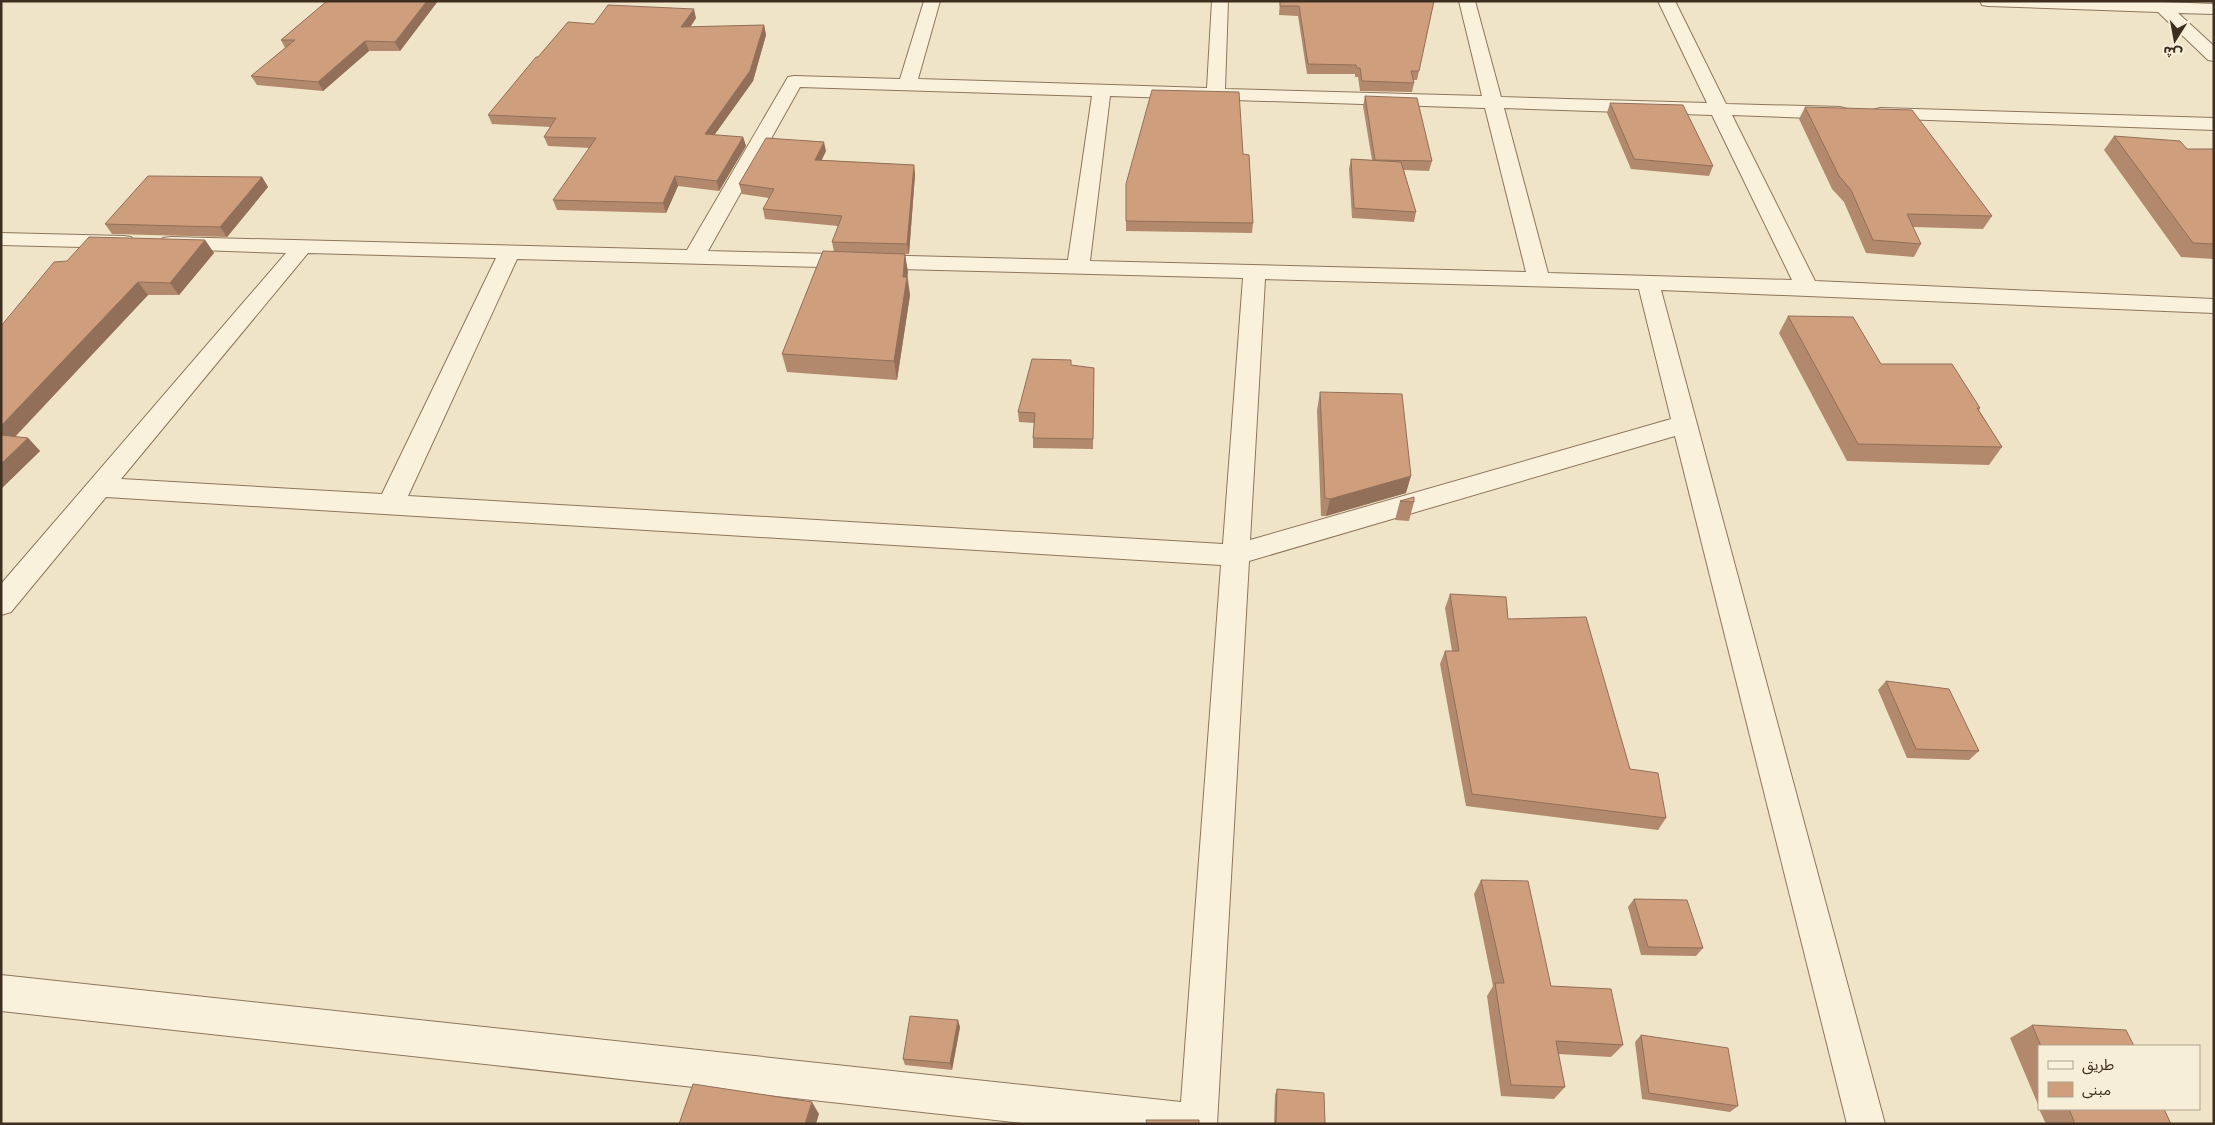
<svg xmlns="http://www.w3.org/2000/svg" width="2215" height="1125" font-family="'Libre Baskerville','Noto Sans Arabic',serif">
  <rect width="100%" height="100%" fill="#f0e4c8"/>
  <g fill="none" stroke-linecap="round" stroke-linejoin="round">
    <defs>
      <path id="street" d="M 924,1 L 940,1 L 918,79 L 1207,88 L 1212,1 L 1228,1 L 1225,89 L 1482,96 L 1459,1 L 1475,1 L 1501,97 L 1707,103 L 1658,1 L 1675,1 L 1726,104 L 1840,107 L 1847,109 L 1849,113 L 1847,117 L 1840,119 L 1732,115 L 1815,281 L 2214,299 L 2214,313 L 1661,290 L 1885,1124 L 1847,1124 L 1675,436 L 1249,561 L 1217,1124 L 1031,1124 L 1,1011 L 1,975 L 1181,1102 L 1221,565 L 106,497 L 11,612 L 1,615 L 1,584 L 286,253 L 171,249 L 163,248 L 160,243 L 163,238 L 171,237 L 687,250 L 788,77 L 794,76 L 900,79 ZM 800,87 L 1092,96 L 1068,260 L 708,251 ZM 1110,96 L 1485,108 L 1526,272 L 1090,261 ZM 1504,108 L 1712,115 L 1792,280 L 1548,273 ZM 308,253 L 496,258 L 382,494 L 121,479 ZM 517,259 L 1243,278 L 1223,544 L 408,496 ZM 1265,279 L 1639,289 L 1671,419 L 1250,540 Z
        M 1980,1 L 2138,1 L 2214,4 L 2214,14 L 2178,13 L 2214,46 L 2214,61 L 2208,60 L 2158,12 L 1988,6 L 1982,5 Z
        M 1880,108 L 2214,118 L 2214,130 L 1873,118 L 1871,114 L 1873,110 Z
        M 1,233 L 123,236 L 131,237 L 134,242 L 131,247 L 123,248 L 1,245 Z"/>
    </defs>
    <!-- street casing -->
    <use href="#street" stroke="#8d765c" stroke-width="2"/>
    <!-- street -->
    <use href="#street" fill="#faf1dc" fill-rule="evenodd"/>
  </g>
  <!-- wall -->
  <path fill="#b2896c" d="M 327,1 L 438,1 L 400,51 L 369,51 L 323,91 L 257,85 L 251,76 L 285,48 L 281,40 Z
    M 1280,1 L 1434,1 L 1417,80 L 1414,80 L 1414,83 L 1412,92 L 1360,91 L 1358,77 L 1355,77 L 1355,74 L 1307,74 L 1298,16 L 1279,15 Z
    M 696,18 L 690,27 L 764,25 L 766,35 L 753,81 L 714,135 L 743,137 L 746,146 L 719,191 L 678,186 L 666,213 L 557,210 L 553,200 L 590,148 L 548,146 L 544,137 L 550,127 L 492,124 L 488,115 L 538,57 Z
    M 1365,96 L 1432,161 L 1429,171 L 1404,170 L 1416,212 L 1414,222 L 1352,218 L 1349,169 L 1351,159 L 1372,160 L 1363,106 Z
    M 1610,103 L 1713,166 L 1709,176 L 1631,169 L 1607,113 Z
    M 1805,107 L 1992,216 L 1983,229 L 1913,227 L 1921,244 L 1914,257 L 1866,253 L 1844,202 L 1832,189 L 1799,119 Z
    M 2114,136 L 2187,149 L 2214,149 L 2214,259 L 2181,257 L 2104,150 Z
    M 826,151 L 821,160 L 914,165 L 915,175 L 909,254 L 905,254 L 910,295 L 897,380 L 787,372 L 782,354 L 834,252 L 832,242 L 838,226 L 765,219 L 763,209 L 769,198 L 742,194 L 739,184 Z
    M 1243,154 L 1253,223 L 1252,233 L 1126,231 L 1126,184 Z
    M 262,177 L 268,187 L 227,237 L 112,234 L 105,224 Z
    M 205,240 L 214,253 L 179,295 L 148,295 L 15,437 L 28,438 L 40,451 L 1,489 L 1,326 L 67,261 Z
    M 1788,316 L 1881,364 L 1980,408 L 1979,410 L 2002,447 L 1989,465 L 1847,461 L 1779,333 Z
    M 1071,365 L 1094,368 L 1093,449 L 1033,448 L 1033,438 L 1034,423 L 1019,422 L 1018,412 Z
    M 1320,392 L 1406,493 L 1326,516 L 1321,516 L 1317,410 Z
    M 1400,501 L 1414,502 L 1409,521 L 1395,520 Z
    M 1450,594 L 1508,619 L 1630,769 L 1666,818 L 1658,830 L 1466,806 L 1440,664 L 1445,651 L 1452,651 L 1445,608 Z
    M 1886,681 L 1979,751 L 1969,760 L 1907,758 L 1878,690 Z
    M 1481,880 L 1551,986 L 1623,1045 L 1611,1057 L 1558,1054 L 1565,1087 L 1554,1099 L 1501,1096 L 1487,996 L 1493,986 L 1474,894 Z
    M 1634,899 L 1703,948 L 1696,956 L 1641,955 L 1628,907 Z
    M 2032,1025 L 2134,1046 L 2039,1046 L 2039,1107 L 2010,1038 Z
    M 960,1027 L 952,1070 L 905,1065 L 903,1059 Z
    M 1641,1035 L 1738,1106 L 1730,1112 L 1642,1099 L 1635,1042 Z
    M 1277,1089 L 1325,1124 L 1274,1124 L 1275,1095 Z
    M 2039,1109 L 2164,1109 L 2171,1124 L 2046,1124 Z"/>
  <!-- shaded-wall -->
  <path fill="#916f58" d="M 427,1 L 438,1 L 400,51 L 395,42 Z
    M 694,9 L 696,18 L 684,37 L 681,27 Z
    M 764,25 L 766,35 L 753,81 L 708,144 L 705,134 Z
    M 365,41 L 369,51 L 323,91 L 318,82 Z
    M 743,137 L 746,146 L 719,191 L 717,181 Z
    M 824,142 L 826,151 L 817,170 L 815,160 Z
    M 914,165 L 915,175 L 909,254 L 907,244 Z
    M 675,176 L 678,186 L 666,213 L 663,203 Z
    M 262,177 L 268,187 L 227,237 L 220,227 Z
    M 205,240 L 214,253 L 179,295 L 170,283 Z
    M 905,254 L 908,272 L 907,278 L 910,295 L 897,380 L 894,361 Z
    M 138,282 L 148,295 L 6,446 L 1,441 L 1,426 Z
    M 28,438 L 40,451 L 1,489 L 1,464 Z
    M 1411,476 L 1406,493 L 1326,516 L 1330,499 Z
    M 958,1020 L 960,1027 L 952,1070 L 950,1063 Z
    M 812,1102 L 819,1114 L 816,1124 L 805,1124 Z"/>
  <!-- building -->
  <path fill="#cf9f7d" stroke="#916f58" d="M 327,1 L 427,1 L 395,42 L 365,41 L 318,82 L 251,76 L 295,40 L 281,40 Z
    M 1280,1 L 1434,1 L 1419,71 L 1411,71 L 1414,83 L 1362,81 L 1360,68 L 1357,68 L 1356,65 L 1308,64 L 1299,6 L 1280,6 Z
    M 608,5 L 694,9 L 681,27 L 764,25 L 750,71 L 705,134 L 743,137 L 717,181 L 675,176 L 663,203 L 553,200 L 596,138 L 544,137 L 556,118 L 488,115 L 536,57 L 538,57 L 568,22 L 594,24 Z
    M 1152,90 L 1239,92 L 1243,154 L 1249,155 L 1253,223 L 1126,221 L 1126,184 Z
    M 1365,96 L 1417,98 L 1432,161 L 1375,160 Z
    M 1610,103 L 1683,105 L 1713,166 L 1634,159 Z
    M 1805,107 L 1912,110 L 1992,216 L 1907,214 L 1921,244 L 1873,240 L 1851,190 L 1839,176 Z
    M 2114,136 L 2180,141 L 2187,149 L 2214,149 L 2214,244 L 2193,243 Z
    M 766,138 L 824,142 L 815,160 L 914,165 L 907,244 L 832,242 L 842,216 L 763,209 L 774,189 L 739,184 Z
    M 1351,159 L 1401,162 L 1416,212 L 1354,208 Z
    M 148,176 L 262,177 L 220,227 L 105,224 Z
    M 89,237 L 205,240 L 170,283 L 138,282 L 1,426 L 1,326 L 54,262 L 67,261 Z
    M 823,251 L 905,254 L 903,277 L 907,277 L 894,361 L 782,354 Z
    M 1788,316 L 1853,317 L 1881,364 L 1952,364 L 1980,408 L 1977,408 L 2002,447 L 1858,444 Z
    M 1032,359 L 1071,360 L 1071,365 L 1094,368 L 1093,439 L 1033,438 L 1035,413 L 1018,412 Z
    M 1320,392 L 1402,394 L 1411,476 L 1330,499 L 1325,498 Z
    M 1,435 L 28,438 L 1,464 Z
    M 1414,497 L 1414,502 L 1400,501 Z
    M 1450,594 L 1506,597 L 1508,619 L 1586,617 L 1630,769 L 1658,773 L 1666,818 L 1472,794 L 1445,651 L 1459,651 Z
    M 1886,681 L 1949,689 L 1979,751 L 1916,749 Z
    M 1481,880 L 1528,881 L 1551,986 L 1611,989 L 1623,1045 L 1556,1041 L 1565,1087 L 1511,1085 L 1495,983 L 1504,983 Z
    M 1634,899 L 1687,900 L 1703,948 L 1648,947 Z
    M 910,1016 L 958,1020 L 950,1063 L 903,1059 Z
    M 2032,1025 L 2126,1030 L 2134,1046 L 2041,1046 Z
    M 1641,1035 L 1728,1048 L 1738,1106 L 1649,1093 Z
    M 693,1084 L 812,1102 L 805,1124 L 679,1124 Z
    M 1277,1089 L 1324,1093 L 1325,1124 L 1276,1124 Z
    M 2069,1109 L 2164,1109 L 2171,1124 L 2075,1124 Z
    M 1146,1120 L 1199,1120 L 1199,1124 L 1147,1124 Z"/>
  <!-- border -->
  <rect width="2215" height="1125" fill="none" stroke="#3d2e20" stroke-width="5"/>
  <!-- legend -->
  <rect x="2038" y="1045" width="162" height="65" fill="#f7eed8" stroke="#ada18e"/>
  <rect x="2048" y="1061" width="25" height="8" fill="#faf1dc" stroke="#ada18e"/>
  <text x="2082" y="1070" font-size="15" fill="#3d2e20">طريق</text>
  <rect x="2048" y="1082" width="25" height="15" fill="#cf9f7d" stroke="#ada18e"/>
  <text x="2082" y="1095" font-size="15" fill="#3d2e20">مبنى</text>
  <!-- north arrow -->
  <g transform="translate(2175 40) rotate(191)" stroke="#f7eed8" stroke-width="4" paint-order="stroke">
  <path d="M0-4L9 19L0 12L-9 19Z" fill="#3d2e20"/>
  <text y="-8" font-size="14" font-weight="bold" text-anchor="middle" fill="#3d2e20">ش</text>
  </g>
</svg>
